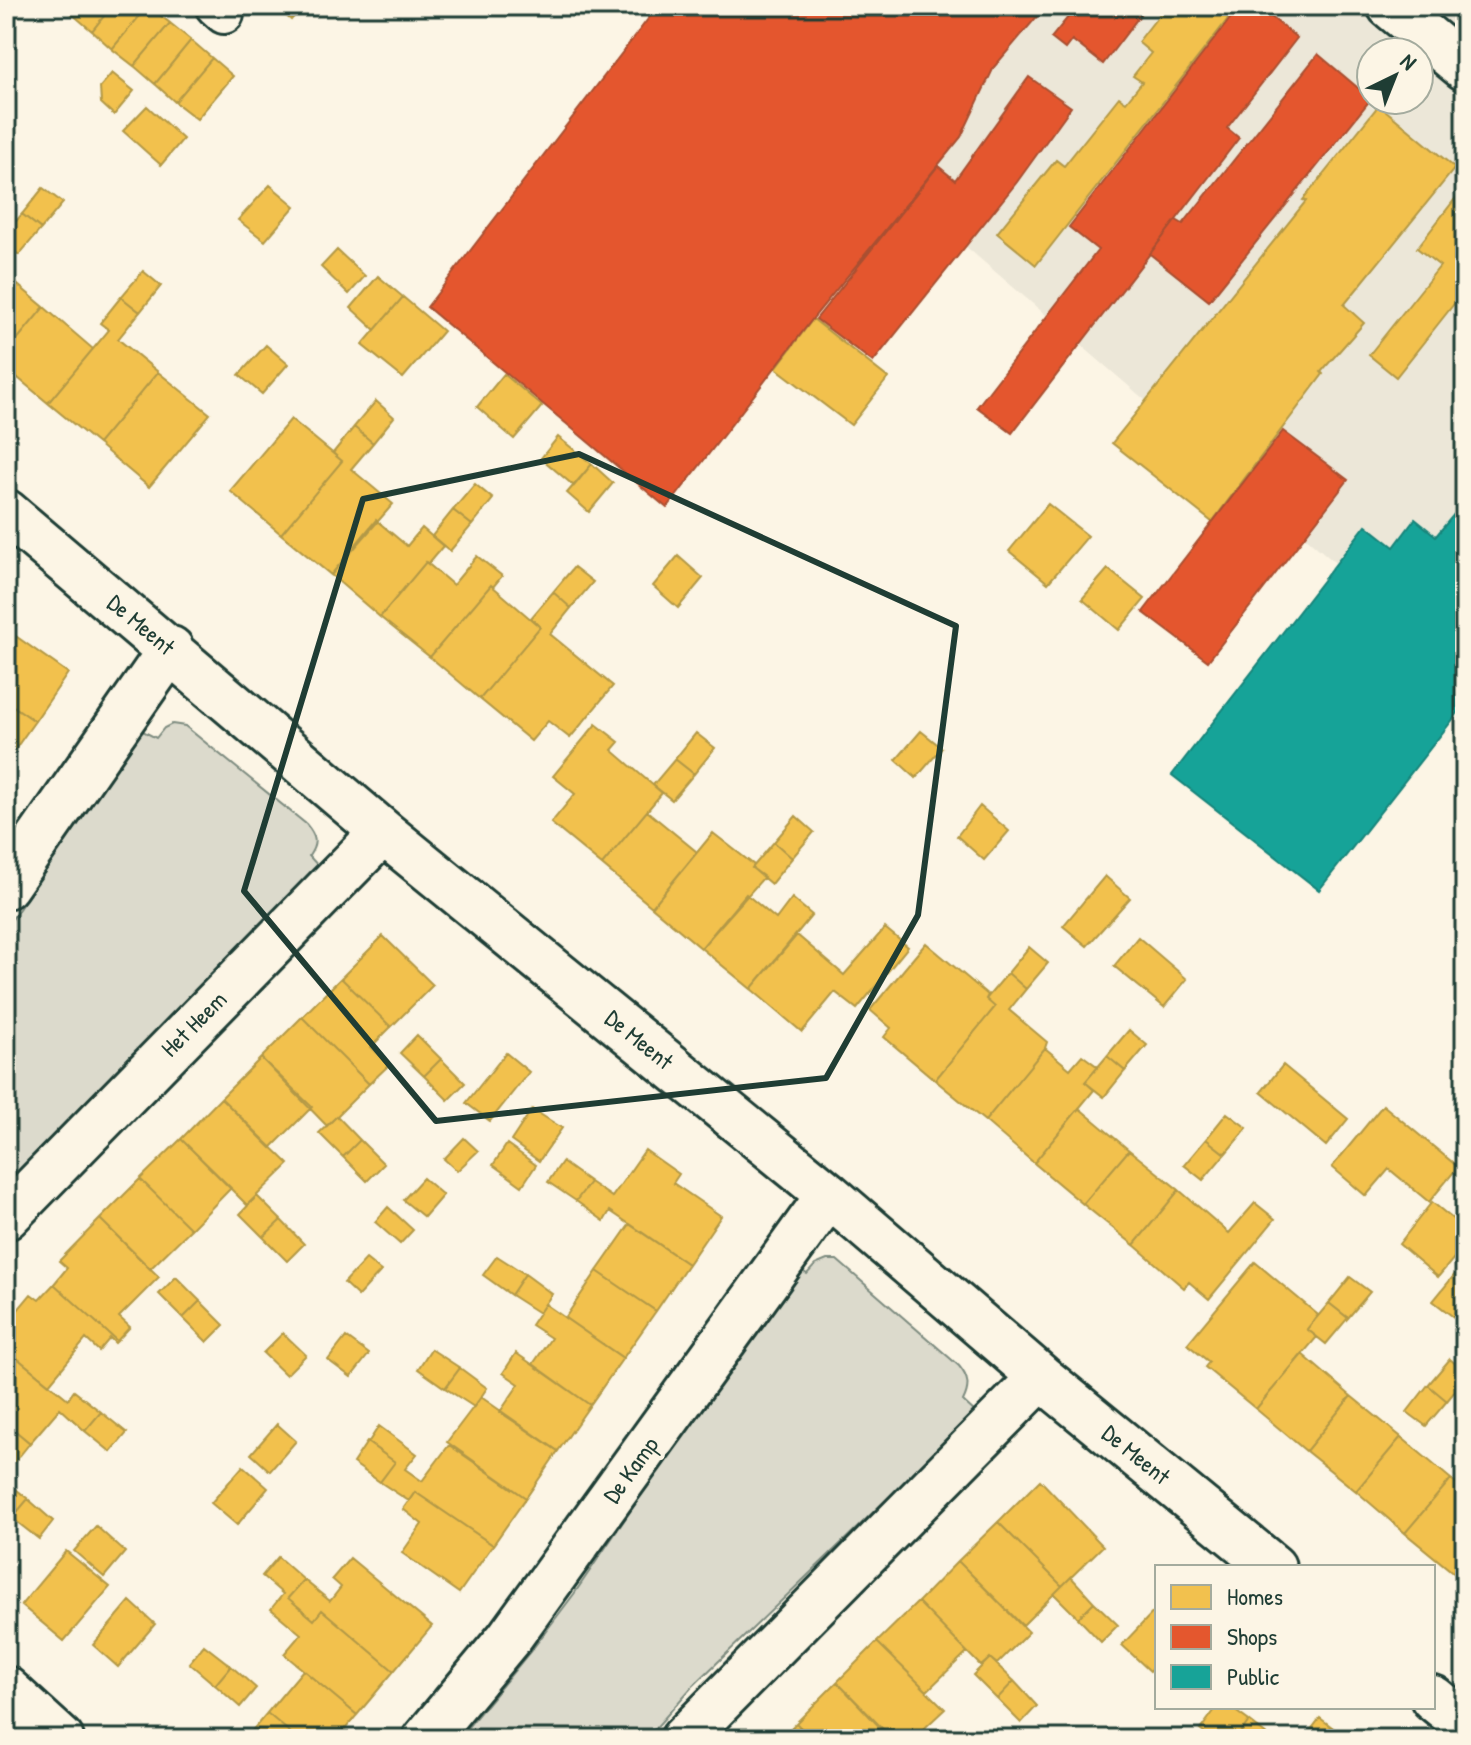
<svg xmlns="http://www.w3.org/2000/svg" width="1471" height="1745" font-family="'Patrick Hand',sans-serif">
  <rect width="100%" height="100%" fill="#fcf5e5"/>
  <filter id="ink" filterUnits="userSpaceOnUse"><feTurbulence type="fractalNoise" baseFrequency=".0125" numOctaves="2"/><feDisplacementMap in="SourceGraphic" scale="16" xChannelSelector="R" yChannelSelector="G"/><feConvolveMatrix kernelMatrix="1 2 1 2 8 2 1 2 1" color-interpolation-filters="sRGB"/></filter>
  <g filter="url(#ink)">
    <!-- built -->
    <path fill="#ece7d8" fill-rule="evenodd" d="M 685,6 L 1465,6 L 1465,674 ZM 1371,52 L 1419,52 L 1419,100 L 1371,100 Z"/>
    <!-- green -->
    <path fill="#dcdacc" stroke="#7e8c80" stroke-width="2" d="M 172,724 L 185,726 L 306,824 C 316,836 318,843 309,856 L 321,869 L 6,1187 L 6,928 L 141,730 L 156,738 L 164,728 Z
      M 827,1260 L 837,1260 L 959,1366 C 969,1378 970,1387 963,1401 L 976,1413 L 691,1688 L 646,1739 L 458,1739 L 534,1647 L 574,1594 L 796,1267 L 807,1274 L 815,1265 Z"/>
    <!-- homes -->
    <path fill="#f2c14e" stroke="#b39946" stroke-width="2" d="M 6,6 L 23,6 L 9,22 L 6,19 Z
      M 77,6 L 112,6 L 92,31 L 71,13 Z
      M 112,6 L 148,6 L 112,49 L 92,31 Z
      M 148,6 L 170,23 L 134,66 L 112,49 Z
      M 275,6 L 303,6 L 291,20 Z
      M 1166,6 L 1238,6 L 1036,265 L 997,233 L 1056,160 L 1064,166 L 1119,97 L 1126,102 L 1142,82 L 1133,76 L 1151,53 L 1138,42 Z
      M 170,23 L 191,40 L 155,84 L 134,66 Z
      M 191,40 L 212,58 L 175,102 L 155,84 Z
      M 212,58 L 233,76 L 197,119 L 175,102 Z
      M 112,73 L 134,91 L 114,115 L 101,103 L 100,87 Z
      M 1379,105 L 1455,168 L 1344,305 L 1364,323 L 1321,372 L 1323,374 L 1212,522 L 1112,443 L 1306,201 L 1303,200 Z
      M 147,106 L 183,139 L 161,165 L 123,131 Z
      M 270,185 L 295,206 L 265,241 L 238,220 Z
      M 1465,186 L 1465,290 L 1396,377 L 1369,355 L 1440,266 L 1417,248 Z
      M 43,188 L 63,203 L 41,229 L 22,214 Z
      M 22,214 L 41,229 L 19,255 L 6,245 L 6,233 Z
      M 337,250 L 365,276 L 349,294 L 321,267 Z
      M 143,271 L 161,286 L 140,312 L 121,297 Z
      M 6,275 L 44,307 L 6,353 Z
      M 378,276 L 403,297 L 375,330 L 351,308 Z
      M 121,297 L 140,312 L 118,339 L 158,372 L 98,444 L 48,403 L 109,330 L 100,323 Z
      M 403,297 L 443,331 L 403,378 L 362,345 Z
      M 44,307 L 93,349 L 48,403 L 6,368 L 6,353 Z
      M 813,319 L 888,378 L 851,425 L 776,368 Z
      M 266,345 L 288,364 L 262,394 L 239,375 Z
      M 158,372 L 210,414 L 149,487 L 98,444 Z
      M 504,374 L 542,406 L 514,439 L 477,407 Z
      M 376,401 L 394,417 L 373,443 L 354,427 Z
      M 291,419 L 342,461 L 281,534 L 230,491 Z
      M 354,427 L 373,443 L 351,469 L 393,504 L 331,575 L 281,534 L 342,461 L 333,453 Z
      M 558,437 L 592,464 L 574,486 L 541,458 Z
      M 592,464 L 613,483 L 589,512 L 567,493 Z
      M 475,484 L 493,499 L 472,525 L 453,510 Z
      M 1048,504 L 1088,536 L 1048,583 L 1009,551 Z
      M 453,510 L 472,525 L 450,551 L 432,536 Z
      M 376,520 L 407,546 L 422,528 L 443,546 L 428,564 L 426,562 L 380,617 L 331,575 Z
      M 477,556 L 502,576 L 493,587 L 491,585 L 430,657 L 380,617 L 426,562 L 453,585 Z
      M 678,556 L 703,578 L 678,608 L 653,586 Z
      M 574,567 L 593,582 L 571,608 L 553,592 Z
      M 1108,569 L 1145,599 L 1119,630 L 1082,599 Z
      M 491,585 L 540,627 L 480,699 L 430,657 Z
      M 553,592 L 571,608 L 550,634 L 613,686 L 570,738 L 548,721 L 531,741 L 480,699 L 540,627 L 531,618 Z
      M 6,618 L 16,625 L 10,632 L 68,673 L 35,721 L 6,701 Z
      M 6,701 L 35,721 L 6,762 Z
      M 596,724 L 619,742 L 612,750 L 662,793 L 602,865 L 551,823 L 575,794 L 553,776 Z
      M 921,731 L 942,748 L 916,778 L 896,760 Z
      M 696,733 L 715,748 L 694,774 L 675,759 Z
      M 675,759 L 694,774 L 672,800 L 653,785 Z
      M 980,806 L 1009,831 L 984,860 L 957,836 Z
      M 647,811 L 697,852 L 652,907 L 602,865 Z
      M 796,816 L 814,832 L 792,858 L 774,842 Z
      M 713,833 L 754,865 L 752,868 L 764,877 L 701,948 L 652,907 Z
      M 774,842 L 792,858 L 771,884 L 752,868 Z
      M 1105,876 L 1130,898 L 1087,946 L 1063,926 Z
      M 746,894 L 776,919 L 792,898 L 812,915 L 751,989 L 701,948 Z
      M 885,928 L 908,947 L 857,1009 L 835,992 L 802,1032 L 751,989 L 797,935 L 844,975 Z
      M 383,936 L 433,985 L 391,1027 L 341,978 Z
      M 1138,937 L 1187,979 L 1164,1007 L 1114,966 Z
      M 926,943 L 988,995 L 986,999 L 995,1007 L 935,1080 L 884,1037 L 891,1028 L 870,1010 Z
      M 1029,947 L 1048,963 L 1026,989 L 1008,973 Z
      M 1008,973 L 1026,989 L 1009,1010 L 1047,1042 L 1045,1048 L 985,1121 L 935,1080 L 995,1007 L 986,999 Z
      M 341,978 L 391,1027 L 371,1047 L 389,1065 L 369,1084 L 302,1017 Z
      M 302,1017 L 369,1084 L 327,1126 L 261,1058 Z
      M 1129,1030 L 1147,1045 L 1125,1071 L 1107,1056 Z
      M 417,1035 L 441,1059 L 424,1076 L 400,1053 Z
      M 1045,1048 L 1070,1069 L 1082,1055 L 1098,1067 L 1085,1082 L 1094,1090 L 1034,1163 L 985,1121 Z
      M 506,1053 L 529,1072 L 490,1121 L 466,1103 Z
      M 1107,1056 L 1125,1071 L 1104,1097 L 1085,1082 Z
      M 261,1058 L 312,1107 L 271,1148 L 221,1098 Z
      M 441,1059 L 465,1083 L 448,1100 L 424,1076 Z
      M 1283,1065 L 1348,1119 L 1326,1146 L 1261,1092 Z
      M 221,1098 L 289,1164 L 247,1205 L 181,1139 Z
      M 1383,1105 L 1458,1167 L 1429,1202 L 1389,1169 L 1366,1196 L 1332,1167 Z
      M 1079,1108 L 1129,1150 L 1083,1204 L 1034,1163 Z
      M 532,1109 L 562,1128 L 539,1161 L 511,1141 Z
      M 1227,1113 L 1247,1128 L 1225,1154 L 1206,1139 Z
      M 337,1116 L 360,1140 L 343,1157 L 319,1133 Z
      M 464,1138 L 478,1151 L 457,1171 L 444,1159 Z
      M 181,1139 L 231,1188 L 191,1229 L 140,1179 Z
      M 1206,1139 L 1225,1154 L 1203,1180 L 1184,1165 Z
      M 360,1140 L 384,1164 L 367,1181 L 343,1157 Z
      M 507,1144 L 536,1165 L 522,1186 L 493,1165 Z
      M 645,1150 L 679,1174 L 673,1183 L 721,1216 L 688,1264 L 610,1211 L 604,1221 L 576,1201 L 590,1182 L 612,1197 Z
      M 1129,1150 L 1179,1190 L 1134,1245 L 1083,1204 Z
      M 562,1162 L 590,1182 L 576,1201 L 548,1182 Z
      M 423,1178 L 443,1195 L 424,1217 L 403,1200 Z
      M 140,1179 L 191,1229 L 150,1269 L 100,1219 Z
      M 1179,1190 L 1229,1233 L 1255,1203 L 1275,1219 L 1209,1299 L 1189,1282 L 1184,1288 L 1134,1245 Z
      M 257,1196 L 281,1220 L 263,1237 L 240,1214 Z
      M 1432,1202 L 1465,1229 L 1465,1245 L 1438,1277 L 1399,1244 Z
      M 388,1207 L 413,1230 L 400,1244 L 375,1222 Z
      M 100,1219 L 159,1277 L 119,1317 L 130,1327 L 117,1341 L 54,1284 L 67,1268 L 59,1261 Z
      M 281,1220 L 304,1244 L 287,1261 L 263,1237 Z
      M 630,1224 L 688,1264 L 656,1311 L 597,1271 Z
      M 497,1256 L 525,1274 L 511,1295 L 483,1275 Z
      M 366,1259 L 381,1271 L 358,1296 L 344,1283 Z
      M 1255,1262 L 1318,1315 L 1307,1329 L 1317,1337 L 1256,1409 L 1205,1367 L 1209,1362 L 1187,1344 Z
      M 1465,1262 L 1465,1326 L 1433,1301 Z
      M 597,1271 L 656,1311 L 623,1358 L 565,1318 Z
      M 525,1274 L 552,1294 L 539,1313 L 511,1295 Z
      M 176,1277 L 200,1301 L 183,1318 L 159,1294 Z
      M 1350,1277 L 1370,1292 L 1348,1318 L 1329,1303 Z
      M 54,1284 L 117,1341 L 115,1343 L 110,1338 L 99,1351 L 86,1339 L 49,1384 L 6,1349 L 6,1324 L 31,1294 L 39,1300 Z
      M 200,1301 L 224,1325 L 207,1342 L 183,1318 Z
      M 1329,1303 L 1348,1318 L 1326,1344 L 1307,1329 Z
      M 545,1304 L 623,1358 L 590,1405 L 533,1364 L 551,1338 L 531,1325 Z
      M 283,1333 L 306,1355 L 286,1375 L 263,1353 Z
      M 346,1337 L 369,1354 L 351,1377 L 328,1360 Z
      M 6,1349 L 68,1399 L 74,1391 L 101,1412 L 85,1431 L 60,1408 L 30,1443 L 6,1423 Z
      M 431,1349 L 460,1368 L 445,1388 L 418,1369 Z
      M 516,1353 L 590,1405 L 558,1451 L 500,1412 L 519,1384 L 503,1373 Z
      M 1302,1354 L 1351,1396 L 1306,1451 L 1256,1409 Z
      M 1450,1359 L 1465,1372 L 1465,1379 L 1447,1401 L 1428,1385 Z
      M 460,1368 L 487,1388 L 474,1407 L 445,1388 Z
      M 1428,1385 L 1447,1401 L 1426,1426 L 1407,1412 Z
      M 1351,1396 L 1401,1437 L 1356,1491 L 1306,1451 Z
      M 481,1397 L 558,1451 L 526,1498 L 447,1442 Z
      M 101,1412 L 127,1433 L 111,1452 L 85,1431 Z
      M 6,1423 L 30,1443 L 6,1473 Z
      M 277,1424 L 296,1441 L 270,1471 L 251,1454 Z
      M 379,1426 L 417,1454 L 405,1469 L 422,1481 L 449,1445 L 526,1498 L 493,1545 L 415,1492 L 409,1501 L 380,1482 L 395,1462 L 368,1443 Z
      M 1401,1437 L 1451,1479 L 1405,1533 L 1356,1491 Z
      M 367,1442 L 395,1462 L 380,1482 L 353,1463 Z
      M 243,1466 L 268,1488 L 237,1525 L 211,1503 Z
      M 1451,1479 L 1465,1491 L 1465,1562 L 1455,1574 L 1405,1533 Z
      M 1040,1480 L 1103,1546 L 1062,1586 L 998,1522 Z
      M 6,1481 L 28,1499 L 12,1518 L 6,1512 Z
      M 415,1492 L 493,1545 L 459,1593 L 402,1553 L 422,1524 L 403,1509 Z
      M 28,1499 L 53,1521 L 39,1539 L 12,1518 Z
      M 998,1522 L 1062,1586 L 1022,1626 L 958,1561 Z
      M 96,1526 L 125,1552 L 104,1577 L 74,1551 Z
      M 66,1551 L 110,1587 L 64,1641 L 21,1605 Z
      M 278,1557 L 304,1580 L 288,1598 L 314,1620 L 322,1610 L 394,1671 L 357,1715 L 284,1654 L 301,1634 L 271,1609 L 283,1594 L 262,1576 Z
      M 350,1558 L 432,1626 L 394,1671 L 322,1610 L 314,1620 L 288,1598 L 304,1580 L 330,1601 L 341,1587 L 332,1579 Z
      M 958,1561 L 1029,1632 L 997,1664 L 990,1658 L 981,1666 L 918,1602 Z
      M 1465,1562 L 1465,1582 L 1455,1574 Z
      M 1071,1577 L 1094,1602 L 1078,1618 L 1054,1594 Z
      M 130,1601 L 155,1624 L 118,1667 L 93,1645 Z
      M 918,1602 L 967,1652 L 927,1691 L 877,1642 Z
      M 1094,1602 L 1118,1625 L 1101,1642 L 1078,1618 Z
      M 1157,1608 L 1157,1664 L 1150,1671 L 1122,1645 Z
      M 877,1642 L 945,1709 L 913,1739 L 891,1739 L 837,1682 Z
      M 204,1645 L 231,1666 L 215,1685 L 189,1663 Z
      M 990,1658 L 1014,1681 L 997,1699 L 973,1675 Z
      M 231,1666 L 256,1688 L 240,1707 L 215,1685 Z
      M 303,1670 L 357,1715 L 337,1739 L 298,1739 L 267,1713 Z
      M 1014,1681 L 1037,1706 L 1021,1723 L 997,1699 Z
      M 837,1682 L 886,1732 L 879,1739 L 812,1739 L 796,1723 Z
      M 1217,1707 L 1230,1707 L 1249,1721 L 1236,1739 L 1212,1739 L 1200,1730 Z
      M 267,1713 L 298,1739 L 245,1739 Z
      M 1320,1718 L 1348,1739 L 1304,1739 Z
      M 1249,1721 L 1272,1739 L 1236,1739 Z
      M 796,1723 L 812,1739 L 780,1739 Z"/>
    <!-- shops -->
    <path fill="#e4572e" stroke="#a94f30" stroke-width="2" d="M 658,6 L 1046,6 L 994,67 L 961,137 L 814,317 L 667,508 L 427,307 Z
      M 1077,6 L 1147,6 L 1103,64 L 1072,40 L 1065,49 L 1051,38 Z
      M 1240,6 L 1258,6 L 1297,38 L 1227,128 L 1239,138 L 1012,433 L 977,407 L 1098,250 L 1069,227 Z
      M 1318,54 L 1371,99 L 1209,301 L 1150,254 L 1176,220 L 1183,224 Z
      M 1029,77 L 1071,107 L 1017,182 L 873,362 L 816,319 L 938,166 L 955,180 Z
      M 1283,431 L 1348,480 L 1208,661 L 1143,612 Z"/>
    <!-- public -->
    <path fill="#17a398" stroke="#19847a" stroke-width="2" d="M 1465,501 L 1465,704 L 1319,890 L 1172,775 L 1366,525 L 1394,547 L 1415,519 L 1436,536 Z"/>
    <g fill="none" stroke-linecap="round" stroke-linejoin="round">
      <defs>
        <path id="service" d="M 215,6 L 224,14"/>
        <path id="minor" d="M 1390,6 L 1465,68
          M 6,512 L 383,832 L 829,1195 L 1041,1377 L 1273,1567
          M 6,886 L 171,649
          M 6,1217 L 383,832
          M 6,1689 L 61,1739
          M 1433,1698 L 1465,1724
          M 425,1739 L 509,1638 L 829,1195
          M 683,1739 L 1041,1377"/>
      </defs>
      <!-- service casing -->
      <use href="#service" stroke="#1f3d34" stroke-width="44"/>
      <!-- minor casing -->
      <use href="#minor" stroke="#1f3d34" stroke-width="50"/>
      <!-- service -->
      <use href="#service" stroke="#fcf5e5" stroke-width="38"/>
      <!-- minor -->
      <use href="#minor" stroke="#fcf5e5" stroke-width="44"/>
    </g>
  </g>
  <!-- marked area -->
  <path fill="none" stroke="#1f3d34" stroke-width="6" stroke-linejoin="round" d="M 579,454 L 956,626 L 918,915 L 826,1078 L 436,1121 L 244,891 L 363,499 Z"/>
  <g text-anchor="middle" stroke-width="8" stroke-linejoin="round" paint-order="stroke">
    <!-- street labels -->
    <g font-size="24" fill="#1f3d34" stroke="#fcf5e5">
      <text transform="translate(141 625) rotate(40)" y="8">De Meent</text>
      <text transform="translate(194 1024) rotate(-45)" y="8">Het Heem</text>
      <text transform="translate(639 1040) rotate(39)" y="8">De Meent</text>
      <text transform="translate(1136 1455) rotate(39)" y="8">De Meent</text>
      <text transform="translate(631 1470) rotate(-54)" y="8">De Kamp</text>
    </g>
  </g>
  <!-- margin -->
  <rect width="1471" height="1745" fill="none" stroke="#fcf5e5" stroke-width="32"/>
  <rect x="16" y="16" width="1439" height="1713" fill="none" stroke="#1f3d34" stroke-width="3" filter="url(#ink)"/>
  <!-- legend -->
  <rect x="1155" y="1565" width="280" height="144" fill="#fcf5e5" stroke="#a4ab9e" stroke-width="2"/>
  <rect x="1171" y="1585" width="40" height="24" fill="#f2c14e" stroke="#a4ab9e" stroke-width="2"/>
  <text x="1227" y="1605" font-size="24" fill="#1f3d34">Homes</text>
  <rect x="1171" y="1625" width="40" height="24" fill="#e4572e" stroke="#a4ab9e" stroke-width="2"/>
  <text x="1227" y="1645" font-size="24" fill="#1f3d34">Shops</text>
  <rect x="1171" y="1665" width="40" height="24" fill="#17a398" stroke="#a4ab9e" stroke-width="2"/>
  <text x="1227" y="1685" font-size="24" fill="#1f3d34">Public</text>
  <!-- north arrow -->
  <g transform="translate(1395 76) rotate(43)"><circle r="38" fill="#fcf5e5" stroke="#a4ab9e" stroke-width="2"/>
  <path d="M0-6L14 30L0 20L-14 30Z" fill="#1f3d34"/>
  <text y="-12" font-size="22" font-weight="bold" text-anchor="middle" fill="#1f3d34">N</text>
  </g>
</svg>
